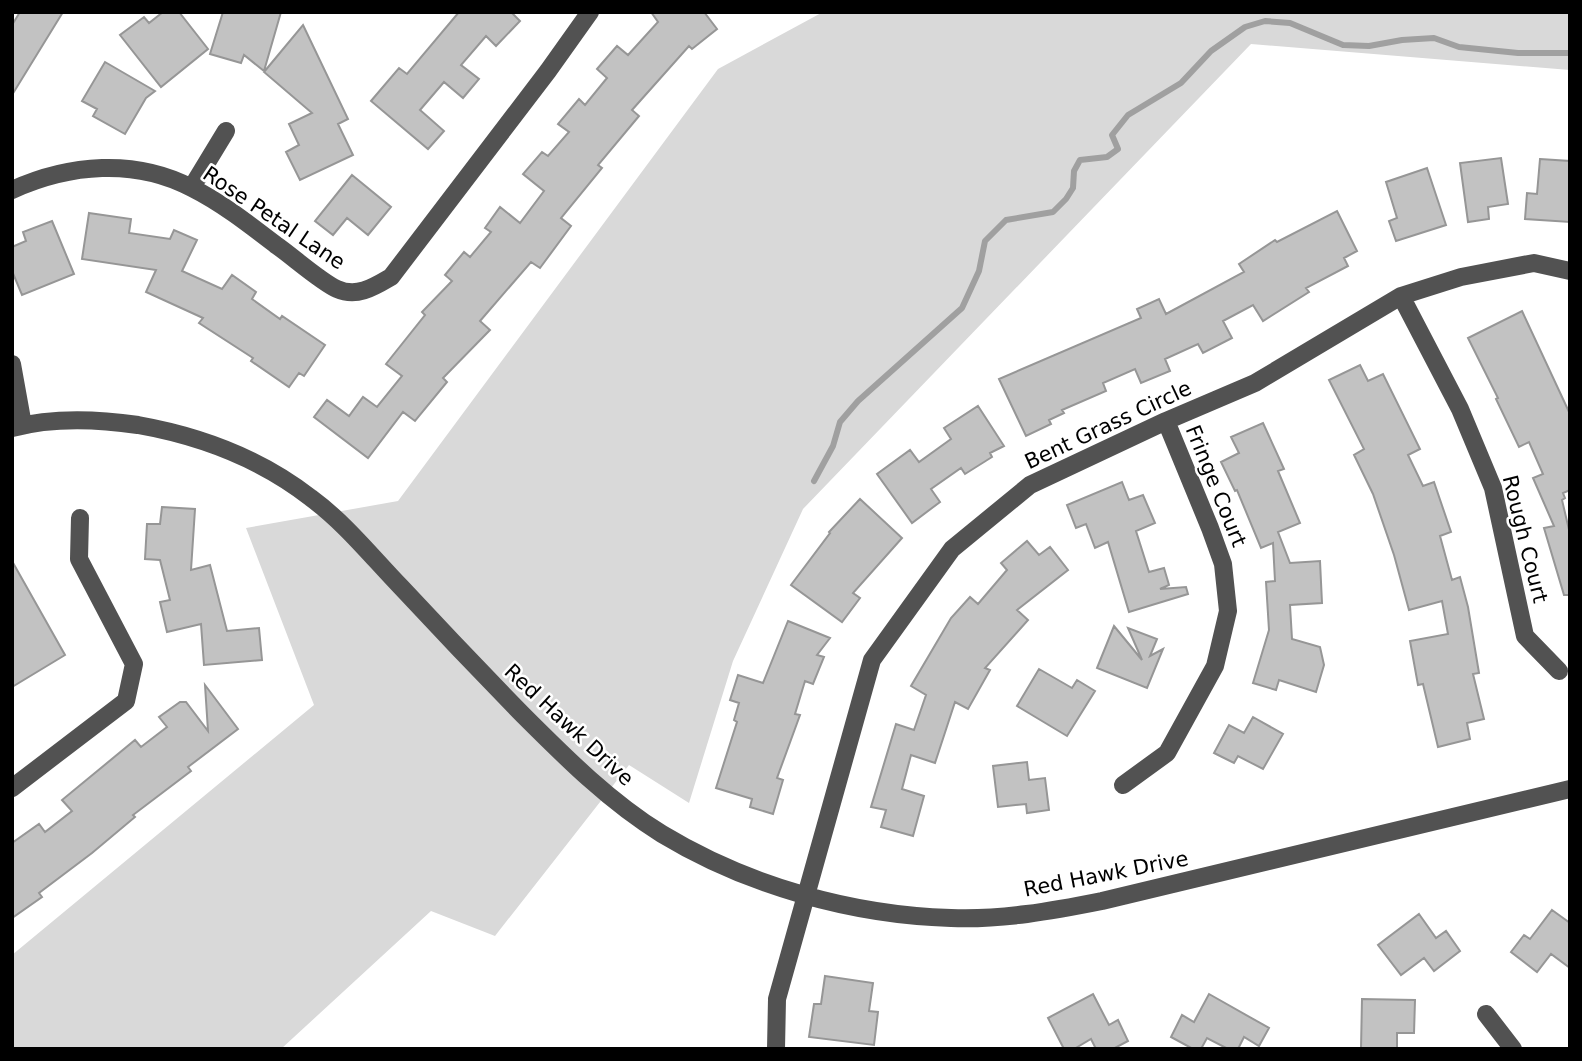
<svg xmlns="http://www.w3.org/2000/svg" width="1582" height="1061" font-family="'DejaVu Sans',sans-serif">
  <rect width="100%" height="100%" fill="#fff"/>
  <!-- green -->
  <path fill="#d9d9d9" d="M 823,12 L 1570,12 L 1570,70 L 1251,44 L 803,509 L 733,661 L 689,803 L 629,765 L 495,936 L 431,911 L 281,1049 L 12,1049 L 12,955 L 314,705 L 246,528 L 398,501 L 718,69 Z"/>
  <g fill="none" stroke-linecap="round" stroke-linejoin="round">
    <!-- stream -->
    <path stroke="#a0a0a0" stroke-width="6" d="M 814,481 L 833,446 L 840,422 L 858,401 L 962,308 L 979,271 L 985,241 L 1006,220 L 1053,212 L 1066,199 L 1073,188 L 1074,171 L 1080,160 L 1107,157 L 1118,149 L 1112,135 L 1128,115 L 1181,83 L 1211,51 L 1245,27 L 1265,21 L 1290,23 L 1343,45 L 1369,46 L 1402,40 L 1434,38 L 1459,47 L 1518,53 L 1570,53"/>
  </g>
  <!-- building -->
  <path fill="#c2c2c2" stroke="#969696" stroke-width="2" d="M 20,12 L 63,12 L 12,95 L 12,25 Z
    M 163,12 L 179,12 L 208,49 L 161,87 L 120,35 L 144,17 L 149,23 Z
    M 223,12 L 281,12 L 264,71 L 244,55 L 241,63 L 210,54 Z
    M 459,12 L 511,12 L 520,21 L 496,46 L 486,36 L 461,65 L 479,79 L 463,98 L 444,82 L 420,110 L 444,131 L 428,149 L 371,101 L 399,68 L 407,74 Z
    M 651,12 L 704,12 L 717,29 L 692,49 L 689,46 L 632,110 L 639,116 L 598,165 L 602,168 L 561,218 L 571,226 L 540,268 L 531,262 L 480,321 L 490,330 L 443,378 L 447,382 L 415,421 L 403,412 L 368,458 L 314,417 L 327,400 L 349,416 L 363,397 L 377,407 L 402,376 L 386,364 L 425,315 L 422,312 L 452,281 L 445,275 L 464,252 L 470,257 L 491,232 L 485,228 L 500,207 L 520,223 L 544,191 L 523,174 L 542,152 L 548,156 L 569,132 L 558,124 L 579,99 L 585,105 L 607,78 L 597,69 L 617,46 L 628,55 L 658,22 Z
    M 303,25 L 348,119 L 338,124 L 353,155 L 300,180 L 286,152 L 299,145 L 289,124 L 312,113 L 264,72 Z
    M 105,62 L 155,91 L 146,98 L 125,134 L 93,116 L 97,109 L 82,101 Z
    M 1501,158 L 1508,204 L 1488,207 L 1489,219 L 1468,222 L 1460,163 Z
    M 1540,159 L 1570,161 L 1570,222 L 1525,219 L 1527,193 L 1537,194 Z
    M 1427,168 L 1446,225 L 1396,241 L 1389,221 L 1397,218 L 1386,182 Z
    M 352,175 L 391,207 L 368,235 L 347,218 L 333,235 L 315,221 Z
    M 1337,211 L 1357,251 L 1344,258 L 1348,266 L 1306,288 L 1309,292 L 1263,321 L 1253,305 L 1223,321 L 1232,338 L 1203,353 L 1198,344 L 1165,359 L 1170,371 L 1141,383 L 1135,369 L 1103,383 L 1106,391 L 1062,410 L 1064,413 L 1049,420 L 1051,424 L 1026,436 L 999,379 L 1141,318 L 1137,309 L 1159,299 L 1166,314 L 1244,272 L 1239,264 L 1275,240 L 1277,242 Z
    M 89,213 L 131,219 L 129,233 L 170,239 L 174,230 L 197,240 L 182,271 L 222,289 L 232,275 L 256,292 L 252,299 L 280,319 L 282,316 L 325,345 L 304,376 L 299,373 L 289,387 L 251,361 L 253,358 L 199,323 L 203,318 L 146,292 L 156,270 L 82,259 Z
    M 52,221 L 74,274 L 22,295 L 12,271 L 12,247 L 26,241 L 23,232 Z
    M 1522,311 L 1570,414 L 1570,490 L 1563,493 L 1565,498 L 1562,500 L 1570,534 L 1570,595 L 1564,595 L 1544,528 L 1554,526 L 1533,478 L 1543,474 L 1529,442 L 1519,447 L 1496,399 L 1498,398 L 1468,338 Z
    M 1360,365 L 1368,381 L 1383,374 L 1420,449 L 1408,455 L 1423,486 L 1434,482 L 1451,532 L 1440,536 L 1452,580 L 1460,577 L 1468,607 L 1479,673 L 1473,674 L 1484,719 L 1467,723 L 1470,739 L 1438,747 L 1423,684 L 1418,685 L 1410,641 L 1448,634 L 1442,601 L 1409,610 L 1394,555 L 1373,494 L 1354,455 L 1364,449 L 1329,380 Z
    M 978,406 L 1004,446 L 990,453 L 992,457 L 965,474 L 961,468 L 931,489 L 940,502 L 912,523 L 877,474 L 910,450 L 919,462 L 951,439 L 944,428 Z
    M 1263,423 L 1284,469 L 1278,471 L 1300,523 L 1278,532 L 1290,563 L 1320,561 L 1322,603 L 1290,605 L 1292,639 L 1320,647 L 1324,665 L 1316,692 L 1279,680 L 1276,690 L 1253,683 L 1269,630 L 1266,582 L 1275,581 L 1273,543 L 1261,548 L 1237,490 L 1235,491 L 1221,462 L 1239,453 L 1231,437 Z
    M 1122,482 L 1129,500 L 1143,495 L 1155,523 L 1136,531 L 1149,572 L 1164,568 L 1169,585 L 1160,589 L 1186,587 L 1188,594 L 1129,612 L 1108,542 L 1095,548 L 1086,524 L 1076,528 L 1067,505 Z
    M 860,499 L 902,538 L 853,593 L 860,598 L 842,622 L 791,585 L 830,533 L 829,532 Z
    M 162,507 L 195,509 L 191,570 L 210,565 L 227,631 L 259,628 L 262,660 L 204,665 L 201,624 L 167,632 L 160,602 L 170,600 L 160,560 L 145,559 L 147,524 L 160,524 Z
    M 1027,541 L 1039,555 L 1050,547 L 1068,570 L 1017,610 L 1028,620 L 985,668 L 990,670 L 968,709 L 955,702 L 935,763 L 911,755 L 902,789 L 924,796 L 913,836 L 881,827 L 886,810 L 871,807 L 896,724 L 914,730 L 926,695 L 911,686 L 951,618 L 970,597 L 978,604 L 1007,570 L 1001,563 Z
    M 12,561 L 65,655 L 12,687 Z
    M 788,621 L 830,638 L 817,655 L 824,657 L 813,684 L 805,681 L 795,714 L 800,715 L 777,778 L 783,780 L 773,814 L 750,807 L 752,799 L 716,788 L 737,722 L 734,720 L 739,703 L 730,700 L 738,675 L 763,683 Z
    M 1114,626 L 1142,660 L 1128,628 L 1157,639 L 1150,656 L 1163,649 L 1147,688 L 1097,668 Z
    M 1039,669 L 1072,688 L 1077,680 L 1095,691 L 1067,736 L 1017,706 Z
    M 205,685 L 238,729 L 188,767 L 191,771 L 133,815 L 135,817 L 92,853 L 39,893 L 42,897 L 12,918 L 12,843 L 39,824 L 45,832 L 72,811 L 62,800 L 135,740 L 141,747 L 167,727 L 159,717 L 180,702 L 186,702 L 208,731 Z
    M 1253,717 L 1283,734 L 1263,769 L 1238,756 L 1234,763 L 1214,753 L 1229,725 L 1244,733 Z
    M 1027,762 L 1029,780 L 1045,778 L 1049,810 L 1027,813 L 1026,804 L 998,807 L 993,766 Z
    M 1552,910 L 1570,923 L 1570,968 L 1551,954 L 1537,972 L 1511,952 L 1524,935 L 1530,939 Z
    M 1419,914 L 1436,938 L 1446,931 L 1460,951 L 1434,971 L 1424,958 L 1401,975 L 1378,945 Z
    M 825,976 L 873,983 L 869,1011 L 878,1012 L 874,1045 L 809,1037 L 814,1004 L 821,1004 Z
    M 1093,994 L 1109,1025 L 1118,1020 L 1128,1041 L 1113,1049 L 1096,1049 L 1091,1039 L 1074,1049 L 1064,1049 L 1048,1018 Z
    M 1209,994 L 1269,1028 L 1259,1046 L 1244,1037 L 1238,1049 L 1228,1049 L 1207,1038 L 1201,1049 L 1193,1049 L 1171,1037 L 1182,1015 L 1194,1022 Z
    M 1362,999 L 1415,1000 L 1414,1033 L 1397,1033 L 1397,1049 L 1361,1049 Z"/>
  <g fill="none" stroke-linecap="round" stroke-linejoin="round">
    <!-- minor -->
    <path stroke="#525252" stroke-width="18" d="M 192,187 L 226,131
      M 12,190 C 69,164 135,158 192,188 C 222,203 250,225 276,245 C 292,256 321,282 337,289 C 357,298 374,287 391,277 L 548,71 L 590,12
      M 1401,296 L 1460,409 L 1493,488 L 1525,636 L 1559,671
      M 12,364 L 23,425
      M 12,428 C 53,417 97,419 138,425 C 200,436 261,459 311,498 C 345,523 372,557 401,587 C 441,630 482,673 523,715 C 566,758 610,802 662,834 C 748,886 852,915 951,918 C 1002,920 1052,911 1102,901 L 1570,789
      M 1123,785 L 1167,753 L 1215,666 L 1228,611 L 1223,564 L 1210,528 L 1166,421
      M 12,788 L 126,701 L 134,664 L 79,559 L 80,518
      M 1486,1014 L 1513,1049
      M 776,1049 L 777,999 L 872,660 L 952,549 L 1030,485 L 1166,421 L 1255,383 L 1401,296 L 1461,277 L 1534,263 L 1570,271"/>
  </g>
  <g text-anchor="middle" stroke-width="5" stroke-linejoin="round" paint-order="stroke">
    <!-- street labels -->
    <g font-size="21" fill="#000" stroke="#fff">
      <text transform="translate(274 218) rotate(34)" y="7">Rose Petal Lane</text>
      <text transform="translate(1108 425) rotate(-25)" y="7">Bent Grass Circle</text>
      <text transform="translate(1216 486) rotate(68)" y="7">Fringe Court</text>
      <text transform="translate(1525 539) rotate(76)" y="7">Rough Court</text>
      <text transform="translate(569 725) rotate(43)" y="7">Red Hawk Drive</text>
      <text transform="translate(1106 874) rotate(-11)" y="7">Red Hawk Drive</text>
    </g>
  </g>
  <!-- border -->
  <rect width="1582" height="1061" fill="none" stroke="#000000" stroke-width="28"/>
</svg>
